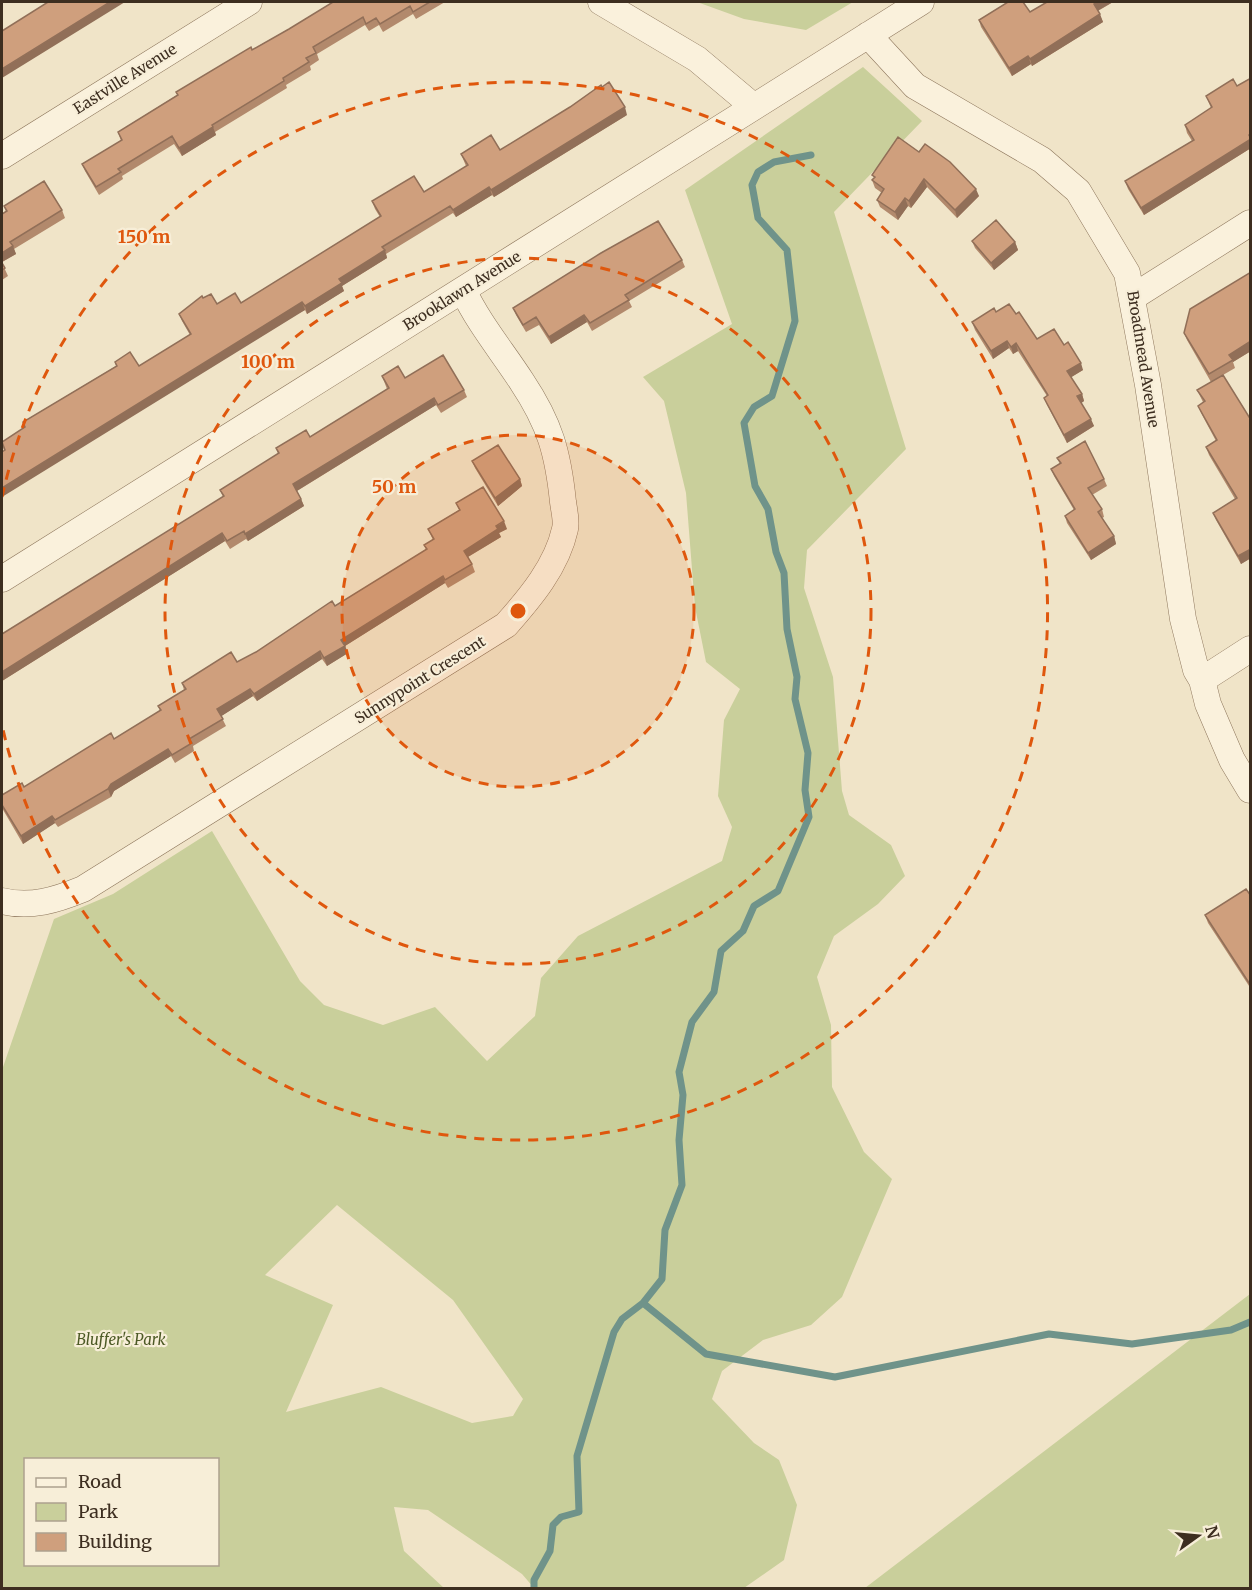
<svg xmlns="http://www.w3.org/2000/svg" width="1252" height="1590" font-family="Merriweather,serif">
  <rect width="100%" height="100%" fill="#f0e4c8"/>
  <!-- green -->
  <path fill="#c9cf9b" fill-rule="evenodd" d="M 697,2 L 853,2 L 806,30 L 744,19 Z
    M 863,67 L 922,121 L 834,212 L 906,449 L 807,550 L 804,588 L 833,677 L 842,791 L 849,815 L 891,845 L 905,876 L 878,904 L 834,936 L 817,977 L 831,1025 L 832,1087 L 864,1152 L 892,1179 L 842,1297 L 811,1325 L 763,1340 L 722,1371 L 712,1399 L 754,1443 L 779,1460 L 797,1505 L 784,1560 L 744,1588 L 534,1588 L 522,1574 L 428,1510 L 394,1507 L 404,1551 L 444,1588 L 2,1588 L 2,1070 L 54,919 L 113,894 L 212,831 L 300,981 L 324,1005 L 383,1025 L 435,1007 L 487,1061 L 535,1016 L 541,978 L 578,936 L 722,861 L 732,827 L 718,796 L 724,720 L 740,689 L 706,662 L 695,607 L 686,493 L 664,401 L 643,377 L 732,324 L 685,190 ZM 337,1205 L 453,1300 L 523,1399 L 513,1416 L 472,1423 L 381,1387 L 286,1412 L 333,1305 L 265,1275 ZM 26,1460 L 218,1460 L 218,1564 L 26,1564 Z
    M 1250,1294 L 1250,1588 L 865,1588 Z"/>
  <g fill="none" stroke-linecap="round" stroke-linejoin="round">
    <!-- stream -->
    <path stroke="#6f938a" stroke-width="7" d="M 643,1303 L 706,1354 L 835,1377 L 1049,1334 L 1132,1344 L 1231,1330 L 1250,1322
      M 534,1588 L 534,1580 L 550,1551 L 553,1525 L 561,1517 L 579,1512 L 577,1456 L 614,1332 L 622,1319 L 643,1303 L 662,1279 L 665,1230 L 682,1185 L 679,1140 L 683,1095 L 679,1072 L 692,1022 L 714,992 L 721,951 L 743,931 L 754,906 L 778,891 L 809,817 L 805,790 L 808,753 L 795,699 L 797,677 L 787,629 L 784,573 L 776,552 L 768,509 L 755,486 L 744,423 L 754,407 L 772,396 L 795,321 L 787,250 L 758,218 L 752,185 L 758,172 L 774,162 L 811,155"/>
    <defs>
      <path id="minor" d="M 601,2 L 697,59 L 753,106
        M 868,35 L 915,86 L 1042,160 L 1078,191 L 1127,273 L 1148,385 L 1183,619 L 1196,670 L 1202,680 L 1208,704 L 1232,760 L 1250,790
        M 2,156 L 249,2
        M 1133,297 L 1250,223
        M 2,579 L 921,2
        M 1202,680 L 1250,649
        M 2,901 C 31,908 56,900 83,889 L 506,625 C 530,598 557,566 565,529 C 567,521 564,510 563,502 C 558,453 550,424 522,382 C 502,351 479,324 463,290"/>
    </defs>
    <!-- minor casing -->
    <use href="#minor" stroke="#8d765c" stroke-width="27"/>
    <!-- minor -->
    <use href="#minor" stroke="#faf1dc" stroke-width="26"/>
  </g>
  <!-- wall -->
  <path fill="#b2896c" d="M 333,2 L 445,2 L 416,19 L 413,14 L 383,32 L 379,25 L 369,31 L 365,25 L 317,54 L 319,60 L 310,66 L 311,70 L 286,85 L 287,88 L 215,132 L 216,135 L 182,156 L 174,144 L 122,176 L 123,179 L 99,195 L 85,171 L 82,164 L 121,141 L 118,132 L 177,95 L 176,92 L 289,29 Z
    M 1047,2 L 1113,2 L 1098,11 L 1103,22 L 1032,66 L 1031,64 L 1012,76 L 981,27 L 979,20 L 1030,12 Z
    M 1251,78 L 1251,148 L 1144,215 L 1128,189 L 1125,181 L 1192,141 L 1187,133 L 1185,125 L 1211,108 L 1206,96 L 1237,86 Z
    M 627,115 L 494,197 L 492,195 L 456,217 L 453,213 L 386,254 L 387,258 L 342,286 L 344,291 L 307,314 L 305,310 L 4,451 L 2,442 L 24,428 L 23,422 L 116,366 L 115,362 L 139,366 L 190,335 L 182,321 L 179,314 L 203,298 L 217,304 L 241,303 L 380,217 L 375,209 L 372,201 L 424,192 L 466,166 L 461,154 L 500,150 Z
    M 898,137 L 979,196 L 957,218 L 927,187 L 911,208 L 908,206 L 898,220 L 880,207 L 877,200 L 882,193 L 875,188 L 872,180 L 874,178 L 872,175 Z
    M 4,206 L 62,210 L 65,218 L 14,249 L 16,254 L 2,262 L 6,212 Z
    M 972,241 L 1015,242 L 1018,250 L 994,270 L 975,248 Z
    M 682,260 L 685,267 L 629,301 L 632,307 L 592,331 L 587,322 L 551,344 L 539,325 L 526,332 L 516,315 L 513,308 Z
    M 2,263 L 8,276 L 2,280 Z
    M 1251,272 L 1251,351 L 1233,362 L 1235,368 L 1223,375 L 1251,420 L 1251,558 L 1241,564 L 1216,520 L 1213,513 L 1235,499 L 1209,455 L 1206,447 L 1216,441 L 1201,413 L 1198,406 L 1203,402 L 1197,390 L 1211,382 L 1187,340 L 1184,333 Z
    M 996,312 L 1016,314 L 1037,339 L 1064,345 L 1083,370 L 1071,377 L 1082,394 L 1084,401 L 1081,403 L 1094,426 L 1067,443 L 1047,405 L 1044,398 L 1047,396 L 1018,351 L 1013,354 L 1009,348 L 993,359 L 975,330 L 972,322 Z
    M 382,376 L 405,378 L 464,390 L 467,397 L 441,413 L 436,405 L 297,491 L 301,499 L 304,506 L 248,541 L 246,539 L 230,549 L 225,541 L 2,681 L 2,634 L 223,497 L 220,490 L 278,454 L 276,448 L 310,437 L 387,389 Z
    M 1057,458 L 1104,479 L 1107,486 L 1092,495 L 1102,509 L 1104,517 L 1102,518 L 1114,536 L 1116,544 L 1091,560 L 1067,523 L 1065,516 L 1074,510 L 1054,476 L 1051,469 L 1060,464 Z
    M 472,461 L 520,479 L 522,486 L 498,506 L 475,468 Z
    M 456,503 L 507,529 L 499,533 L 501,537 L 468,557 L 472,564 L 475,572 L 448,588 L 445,583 L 345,646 L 348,653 L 327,666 L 322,659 L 257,701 L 253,696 L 221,716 L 226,726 L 193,746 L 194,751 L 175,763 L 171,756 L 114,791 L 111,797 L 58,827 L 55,823 L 23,844 L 2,808 L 2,795 L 24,787 L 114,739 L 160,711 L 158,706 L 184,690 L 182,683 L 237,662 L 256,652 L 335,606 L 426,550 L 424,545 L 433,540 L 428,529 L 459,510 Z
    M 1251,896 L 1251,989 L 1208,923 L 1205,915 Z"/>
  <!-- shaded-wall -->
  <path fill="#916f58" d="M 110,2 L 125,2 L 2,78 L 2,69 Z
    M 1098,2 L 1113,2 L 1097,11 L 1094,4 Z
    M 1100,14 L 1103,22 L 1032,66 L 1030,59 Z
    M 1028,56 L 1031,64 L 1012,76 L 1009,68 Z
    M 625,107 L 627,115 L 494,197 L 491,190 Z
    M 213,127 L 216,135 L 182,156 L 179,148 Z
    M 1251,139 L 1251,148 L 1144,215 L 1141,208 Z
    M 924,179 L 927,187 L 911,208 L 909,201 Z
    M 489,187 L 492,195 L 456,217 L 453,210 Z
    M 976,189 L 979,196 L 957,218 L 955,210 Z
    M 905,198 L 908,206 L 898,220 L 895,212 Z
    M 1015,242 L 1018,250 L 994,270 L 991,263 Z
    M 13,246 L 16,254 L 2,262 L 2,253 Z
    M 385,250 L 387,258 L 342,286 L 344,291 L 307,314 L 305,306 L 339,279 Z
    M 302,302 L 305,310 L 2,497 L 2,488 Z
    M 584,315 L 587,322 L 551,344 L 549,337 Z
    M 1007,341 L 1009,348 L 993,359 L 991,351 Z
    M 1251,341 L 1251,351 L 1233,362 L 1229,355 Z
    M 1016,343 L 1018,351 L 1013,354 L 1011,347 Z
    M 1081,363 L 1083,370 L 1070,378 L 1067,371 Z
    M 1082,394 L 1084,401 L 1080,404 L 1077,396 Z
    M 434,398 L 436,405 L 295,492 L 293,484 Z
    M 1091,419 L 1094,426 L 1067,443 L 1064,435 Z
    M 520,479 L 522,486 L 498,506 L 495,498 Z
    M 301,499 L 304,506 L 248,541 L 245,534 Z
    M 504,521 L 507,529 L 499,533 L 501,537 L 466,558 L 464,551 Z
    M 222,533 L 225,541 L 2,681 L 2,672 Z
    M 1114,536 L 1116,544 L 1091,560 L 1088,553 Z
    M 1251,549 L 1251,558 L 1241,564 L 1238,556 Z
    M 443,576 L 445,583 L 345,646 L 348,653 L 327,666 L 324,658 L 341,640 Z
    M 320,651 L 322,659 L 257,701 L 254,694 Z
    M 250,689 L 253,696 L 220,717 L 217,709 Z
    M 168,749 L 171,756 L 114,791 L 111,797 L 108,789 L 111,784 Z
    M 52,816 L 55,823 L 23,844 L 21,836 Z"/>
  <!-- building -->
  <path fill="#cf9f7d" stroke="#916f58" stroke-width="1.5" d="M 48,2 L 110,2 L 2,69 L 2,31 Z
    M 333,2 L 430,2 L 413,12 L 410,6 L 380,24 L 376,18 L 366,24 L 363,17 L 313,47 L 316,53 L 306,58 L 309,62 L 283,78 L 284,81 L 212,125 L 213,127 L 179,148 L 172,136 L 118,169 L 121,172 L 96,187 L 82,164 L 122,140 L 118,132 L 178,95 L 176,92 L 251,47 L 252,50 L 289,29 Z
    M 1008,2 L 1023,2 L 1030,12 L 1047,2 L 1098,2 L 1094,4 L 1100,14 L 1030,59 L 1028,56 L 1009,68 L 979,20 Z
    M 1251,78 L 1251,134 L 1249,135 L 1251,139 L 1141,208 L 1125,181 L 1194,140 L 1185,125 L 1212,107 L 1206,96 L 1233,79 L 1237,86 Z
    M 609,82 L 625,107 L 491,190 L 489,187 L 453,210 L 450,206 L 382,247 L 385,250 L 339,279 L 342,283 L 305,306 L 302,302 L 2,488 L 2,452 L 5,450 L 2,442 L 25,427 L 23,422 L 117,366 L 115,362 L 130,352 L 139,366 L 191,334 L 179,314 L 202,296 L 203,298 L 211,294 L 217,304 L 235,293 L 241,303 L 381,216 L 372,201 L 414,176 L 424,192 L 468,165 L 461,154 L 491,135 L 500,150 L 570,107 L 601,85 L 602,87 Z
    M 898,137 L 919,152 L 925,144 L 950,162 L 976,189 L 955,210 L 924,179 L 909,201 L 905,198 L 895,212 L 877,200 L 884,189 L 872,180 L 875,177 L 872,175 Z
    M 44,181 L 62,210 L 10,242 L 13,246 L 2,253 L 2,214 L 7,211 L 4,206 Z
    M 996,220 L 1015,242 L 991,263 L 972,241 Z
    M 658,221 L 682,260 L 625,295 L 629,300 L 590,323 L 584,315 L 549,337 L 536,317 L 523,325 L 513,308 L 601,253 Z
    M 2,263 L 5,268 L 2,270 Z
    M 1251,272 L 1251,341 L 1229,355 L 1233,360 L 1209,374 L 1184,333 L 1190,309 Z
    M 1009,304 L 1016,314 L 1019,312 L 1037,339 L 1054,329 L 1064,345 L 1068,342 L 1081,363 L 1067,371 L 1082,394 L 1077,396 L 1091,419 L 1064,435 L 1044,398 L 1048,395 L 1016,343 L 1011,347 L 1007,341 L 991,351 L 972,322 L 994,308 L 996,312 Z
    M 443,355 L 464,390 L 438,405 L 434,398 L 293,484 L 301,499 L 245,534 L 244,531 L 227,541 L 222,533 L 2,672 L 2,634 L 224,496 L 220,490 L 279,453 L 276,448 L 306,430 L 310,437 L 389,388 L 382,376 L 398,366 L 405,378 Z
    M 1223,375 L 1251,420 L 1251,549 L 1238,556 L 1213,513 L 1237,498 L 1206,447 L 1217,440 L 1198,406 L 1205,401 L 1197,390 Z
    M 1085,441 L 1104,479 L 1088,488 L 1102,509 L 1098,512 L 1114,536 L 1088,553 L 1065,516 L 1075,509 L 1051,469 L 1061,463 L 1057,458 Z
    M 498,445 L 520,479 L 495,498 L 472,461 Z
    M 483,487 L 504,521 L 496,526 L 498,529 L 464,551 L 472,564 L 445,580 L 443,576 L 341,640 L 345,646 L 324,658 L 320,651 L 254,694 L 250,689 L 217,709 L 223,719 L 189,739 L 192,743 L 172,755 L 168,749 L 111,784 L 108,789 L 55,820 L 52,816 L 21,836 L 2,805 L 2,795 L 22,783 L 24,787 L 111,733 L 114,739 L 161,710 L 158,706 L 186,689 L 182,683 L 231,652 L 237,662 L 256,652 L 332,601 L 335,606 L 427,549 L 424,545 L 434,539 L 428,529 L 460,510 L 456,503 Z
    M 1246,889 L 1251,896 L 1251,986 L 1205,915 Z"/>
  <!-- distance rings -->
  <circle cx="518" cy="611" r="176" fill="#df570d" fill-opacity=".12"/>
  <g fill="none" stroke="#df570d" stroke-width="3" stroke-dasharray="10 8">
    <circle cx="518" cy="611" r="176"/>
    <circle cx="518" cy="611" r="353"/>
    <path d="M2 497A529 529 0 1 1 2 725"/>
  </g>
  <g text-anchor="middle" stroke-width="4.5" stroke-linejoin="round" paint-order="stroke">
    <!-- street labels -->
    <g font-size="15" fill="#3d2e20" stroke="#f7eed8">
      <text transform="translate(125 79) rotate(-32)" y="5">Eastville Avenue</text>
      <text transform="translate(462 291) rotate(-32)" y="5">Brooklawn Avenue</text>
      <text transform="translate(1143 359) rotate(81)" y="5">Broadmead Avenue</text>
      <text transform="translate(420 680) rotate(-32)" y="5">Sunnypoint Crescent</text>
    </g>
    <!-- park labels -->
    <g font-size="15" font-style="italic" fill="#4d5a26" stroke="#f7eed8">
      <text x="121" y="1345">Bluffer's Park</text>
    </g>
  </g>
  <circle cx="518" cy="611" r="9" fill="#df570d" stroke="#f7eed8" stroke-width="3"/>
  <g font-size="18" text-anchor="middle" font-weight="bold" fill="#df570d" stroke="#f7eed8" stroke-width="4.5" stroke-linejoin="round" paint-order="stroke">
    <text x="144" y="243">150 m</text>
    <text x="268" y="368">100 m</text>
    <text x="394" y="493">50 m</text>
  </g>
  <!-- border -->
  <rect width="1252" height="1590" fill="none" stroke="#3d2e20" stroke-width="6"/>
  <!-- legend -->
  <rect x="24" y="1458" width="195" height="108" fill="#f7eed8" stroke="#ada18e" stroke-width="1.5"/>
  <rect x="36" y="1478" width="30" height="9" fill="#faf1dc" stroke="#ada18e" stroke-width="1.5"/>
  <text x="78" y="1488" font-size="18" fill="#3d2e20">Road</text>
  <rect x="36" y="1503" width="30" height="18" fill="#c9cf9b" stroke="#ada18e" stroke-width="1.5"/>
  <text x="78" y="1518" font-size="18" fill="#3d2e20">Park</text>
  <rect x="36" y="1533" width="30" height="18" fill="#cf9f7d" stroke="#ada18e" stroke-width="1.5"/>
  <text x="78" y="1548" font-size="18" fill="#3d2e20">Building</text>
  <!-- north arrow -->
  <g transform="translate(1198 1536) rotate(75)" stroke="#f7eed8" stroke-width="4.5" paint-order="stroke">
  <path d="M0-4.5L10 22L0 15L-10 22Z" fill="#3d2e20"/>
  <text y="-9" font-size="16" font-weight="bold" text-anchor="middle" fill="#3d2e20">N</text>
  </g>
</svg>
